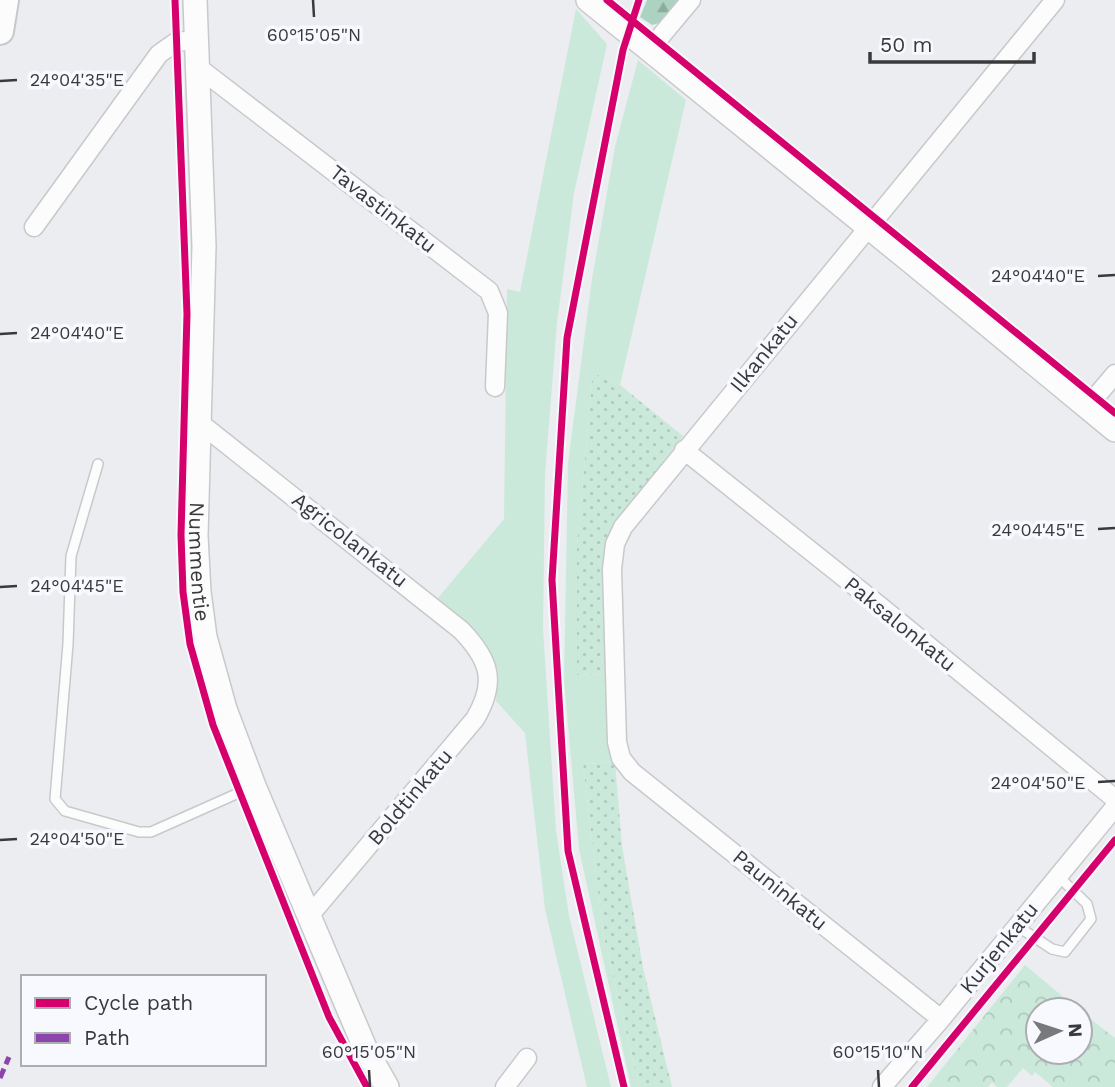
<svg xmlns="http://www.w3.org/2000/svg" width="1115" height="1087" font-family="'Work Sans',sans-serif">
  <defs>
    <pattern id="forest-firs" width="22" height="20" patternUnits="userSpaceOnUse" patternTransform="scale(1.75)"><rect width="22" height="20" fill="#acd3c1"/><path d="M5 1l3.5 6h-7zM16 11l3.5 6h-7z" fill="#8dac9e"/></pattern>
    <pattern id="park-crowns" width="20" height="18" patternUnits="userSpaceOnUse" patternTransform="scale(1.75)"><rect width="20" height="18" fill="#cbe9da"/><path d="M2 6a3 3 0 1 1 6 0M12 15a3 3 0 1 1 6 0" fill="none" stroke="#afc9bc"/></pattern>
    <pattern id="garden-dots" width="8" height="8" patternUnits="userSpaceOnUse" patternTransform="scale(1.75)"><rect width="8" height="8" fill="#cbe9da"/><path d="M2 2h.1M6 6h.1" fill="none" stroke="#afc9bc" stroke-width="1.8" stroke-linecap="round"/></pattern>
  </defs>
  <rect width="100%" height="100%" fill="#ebedf0"/>
  <!-- grass -->
  <path fill="#cbe9da" d="M 576,9 L 607,44 L 574,193 L 557,323 L 545,474 L 543,629 L 556,831 L 569,916 L 611,1087 L 587,1087 L 545,909 L 525,733 L 496,701 L 498,670 L 487,647 L 438,598 L 504,519 L 507,289 L 520,292 Z
    M 638,60 L 686,100 L 620,385 L 593,374 L 577,546 L 577,675 L 607,674 L 615,762 L 583,764 L 603,932 L 639,1087 L 631,1087 L 579,849 L 564,680 L 568,463 L 592,279 L 615,147 Z"/>
  <!-- forest -->
  <path fill="url(#forest-firs)" d="M 647,0 L 681,0 L 663,22 L 652,25 L 640,17 Z"/>
  <!-- park -->
  <path fill="url(#park-crowns)" d="M 1025,965 L 1079,1010 L 1038,1010 L 1038,1052 L 1080,1052 L 1080,1011 L 1115,1038 L 1115,1087 L 1053,1087 L 1035,1072 L 1032,1076 L 1023,1068 L 1007,1087 L 997,1087 L 992,1082 L 988,1087 L 927,1087 Z"/>
  <!-- garden -->
  <path fill="url(#garden-dots)" d="M 593,373 L 620,385 L 683,436 L 611,531 L 605,551 L 603,583 L 607,674 L 577,675 L 577,546 Z
    M 615,762 L 622,846 L 643,968 L 672,1087 L 639,1087 L 603,932 L 583,764 Z"/>
  <g fill="none" stroke-linecap="round" stroke-linejoin="round">
    <defs>
      <path id="service" d="M 98,464 L 71,556 L 68,644 L 55,799 L 65,811 L 139,832 L 151,832 L 252,787
        M 1017,926 L 1052,949 L 1065,952 L 1091,919 L 1087,904 L 1058,876"/>
      <path id="minor" d="M 650,49 L 691,0
        M 199,68 L 489,291 L 498,313 L 495,387
        M 34,227 L 159,54 L 176,42 L 196,40
        M 1088,406 L 1115,374
        M 200,423 L 461,630 C 490,660 497,682 475,719 L 310,915
        M 684,450 L 881,607 L 1115,799
        M 941,1019 L 632,772 L 621,758 L 617,742 L 612,569 L 615,544 L 623,527 L 1055,0
        M 505,1087 L 527,1058
        M 882,1087 L 941,1019 L 1115,807"/>
      <g id="tertiary">
        <path id="s1" d="M 195,0 L 204,246 L 196,536 L 199,592 L 205,637 L 225,709 L 254,786 L 365,1048 L 387,1087"/>
        <path d="M 588,0 L 914,264 L 1115,430"/>
      </g>
      <path id="secondary" d="M 0,31 L 5,0"/>
    </defs>
    <!-- service casing -->
    <use href="#service" stroke="#c7c9ca" stroke-width="12"/>
    <!-- minor casing -->
    <use href="#minor" stroke="#c7c9ca" stroke-width="21"/>
    <!-- tertiary casing -->
    <use href="#tertiary" stroke="#c7c9ca" stroke-width="26"/>
    <!-- secondary casing -->
    <use href="#secondary" stroke="#c7c9ca" stroke-width="30"/>
    <!-- service -->
    <use href="#service" stroke="#fcfcfd" stroke-width="9"/>
    <!-- minor -->
    <use href="#minor" stroke="#fcfcfd" stroke-width="18"/>
    <!-- tertiary -->
    <use href="#tertiary" stroke="#fcfcfd" stroke-width="23"/>
    <!-- secondary -->
    <use href="#secondary" stroke="#fcfcfd" stroke-width="26"/>
    <!-- quiet -->
    <path stroke="#8e44ad" stroke-width="5" stroke-dasharray="10 5" stroke-linecap="butt" d="M 0,1078 L 9,1057"/>
    <defs>
      <path id="cycleway" d="M 175,0 L 187,314 L 181,535 L 183,592 L 190,644 L 213,725 L 329,1017 L 367,1087
        M 607,0 L 1115,413
        M 624,1087 L 568,851 L 552,580 L 567,338 L 623,50 L 639,0
        M 912,1087 L 1115,840"/>
    </defs>
    <!-- cycleway casing -->
    <use href="#cycleway" stroke="#f7f9fe" stroke-width="11"/>
    <!-- cycleway -->
    <use href="#cycleway" stroke="#d6006c" stroke-width="7"/>
  </g>
  <!-- ticks -->
  <path fill="none" stroke="#393a3c" stroke-width="2.5" d="M 313,0 L 314,17M 0,81 L 17,80M 1098,276 L 1115,275M 0,334 L 17,333M 1098,529 L 1115,528M 0,587 L 17,586M 1098,782 L 1115,781M 0,840 L 17,839M 369,1070 L 370,1087M 878,1070 L 879,1087"/>
  <g text-anchor="middle" stroke-width="7" stroke-linejoin="round" paint-order="stroke">
    <!-- street labels -->
    <g font-size="21" fill="#393a3c" stroke="#f7f9fe">
      <text transform="translate(383 209) rotate(38)" y="7">Tavastinkatu</text>
      <text transform="translate(764 353) rotate(-51)" y="7">Ilkankatu</text>
      <text transform="translate(350 540) rotate(38)" y="7">Agricolankatu</text>
      <text dy="7" stroke="none"><textPath href="#s1" startOffset="562">Nummentie</textPath></text>
      <text transform="translate(900 624) rotate(39)" y="7">Paksalonkatu</text>
      <text transform="translate(410 797) rotate(-50)" y="7">Boldtinkatu</text>
      <text transform="translate(780 890) rotate(39)" y="7">Pauninkatu</text>
      <text transform="translate(999 948) rotate(-51)" y="7">Kurjenkatu</text>
    </g>
  </g>
  <g font-size="18" text-anchor="middle" fill="#393a3c" stroke="#f7f9fe" stroke-width="7" stroke-linejoin="round" paint-order="stroke">
    <text x="314" y="41">60°15'05"N</text>
    <text x="77" y="86">24°04'35"E</text>
    <text x="1038" y="282">24°04'40"E</text>
    <text x="77" y="339">24°04'40"E</text>
    <text x="1038" y="536">24°04'45"E</text>
    <text x="77" y="592">24°04'45"E</text>
    <text x="1038" y="789">24°04'50"E</text>
    <text x="77" y="845">24°04'50"E</text>
    <text x="369" y="1058">60°15'05"N</text>
    <text x="878" y="1058">60°15'10"N</text>
  </g>
  <!-- legend -->
  <rect x="21" y="975" width="245" height="91" fill="#f7f9fe" stroke="#abadb0" stroke-width="2"/>
  <rect x="35" y="998" width="35" height="10" fill="#d6006c" stroke="#abadb0" stroke-width="2"/>
  <text x="84" y="1010" font-size="21" fill="#393a3c">Cycle path</text>
  <rect x="35" y="1033" width="35" height="10" fill="#8e44ad" stroke="#abadb0" stroke-width="2"/>
  <text x="84" y="1045" font-size="21" fill="#393a3c">Path</text>
  <!-- north arrow -->
  <g transform="translate(1059 1031) rotate(87)"><circle r="33" fill="#f7f9fe" stroke="#abadb0" stroke-width="2"/>
  <path d="M0-5L12 26L0 18L-12 26Z" fill="#77797b"/>
  <text y="-10" font-size="19" font-weight="bold" text-anchor="middle" fill="#393a3c">N</text>
  </g>
  <!-- scale -->
  <path d="M870 52v10h164v-10" fill="none" stroke="#393a3c" stroke-width="3.5"/>
  <text x="880" y="52" font-size="21" fill="#393a3c" stroke="#f7f9fe" stroke-width="5" paint-order="stroke">50 m</text>
</svg>
